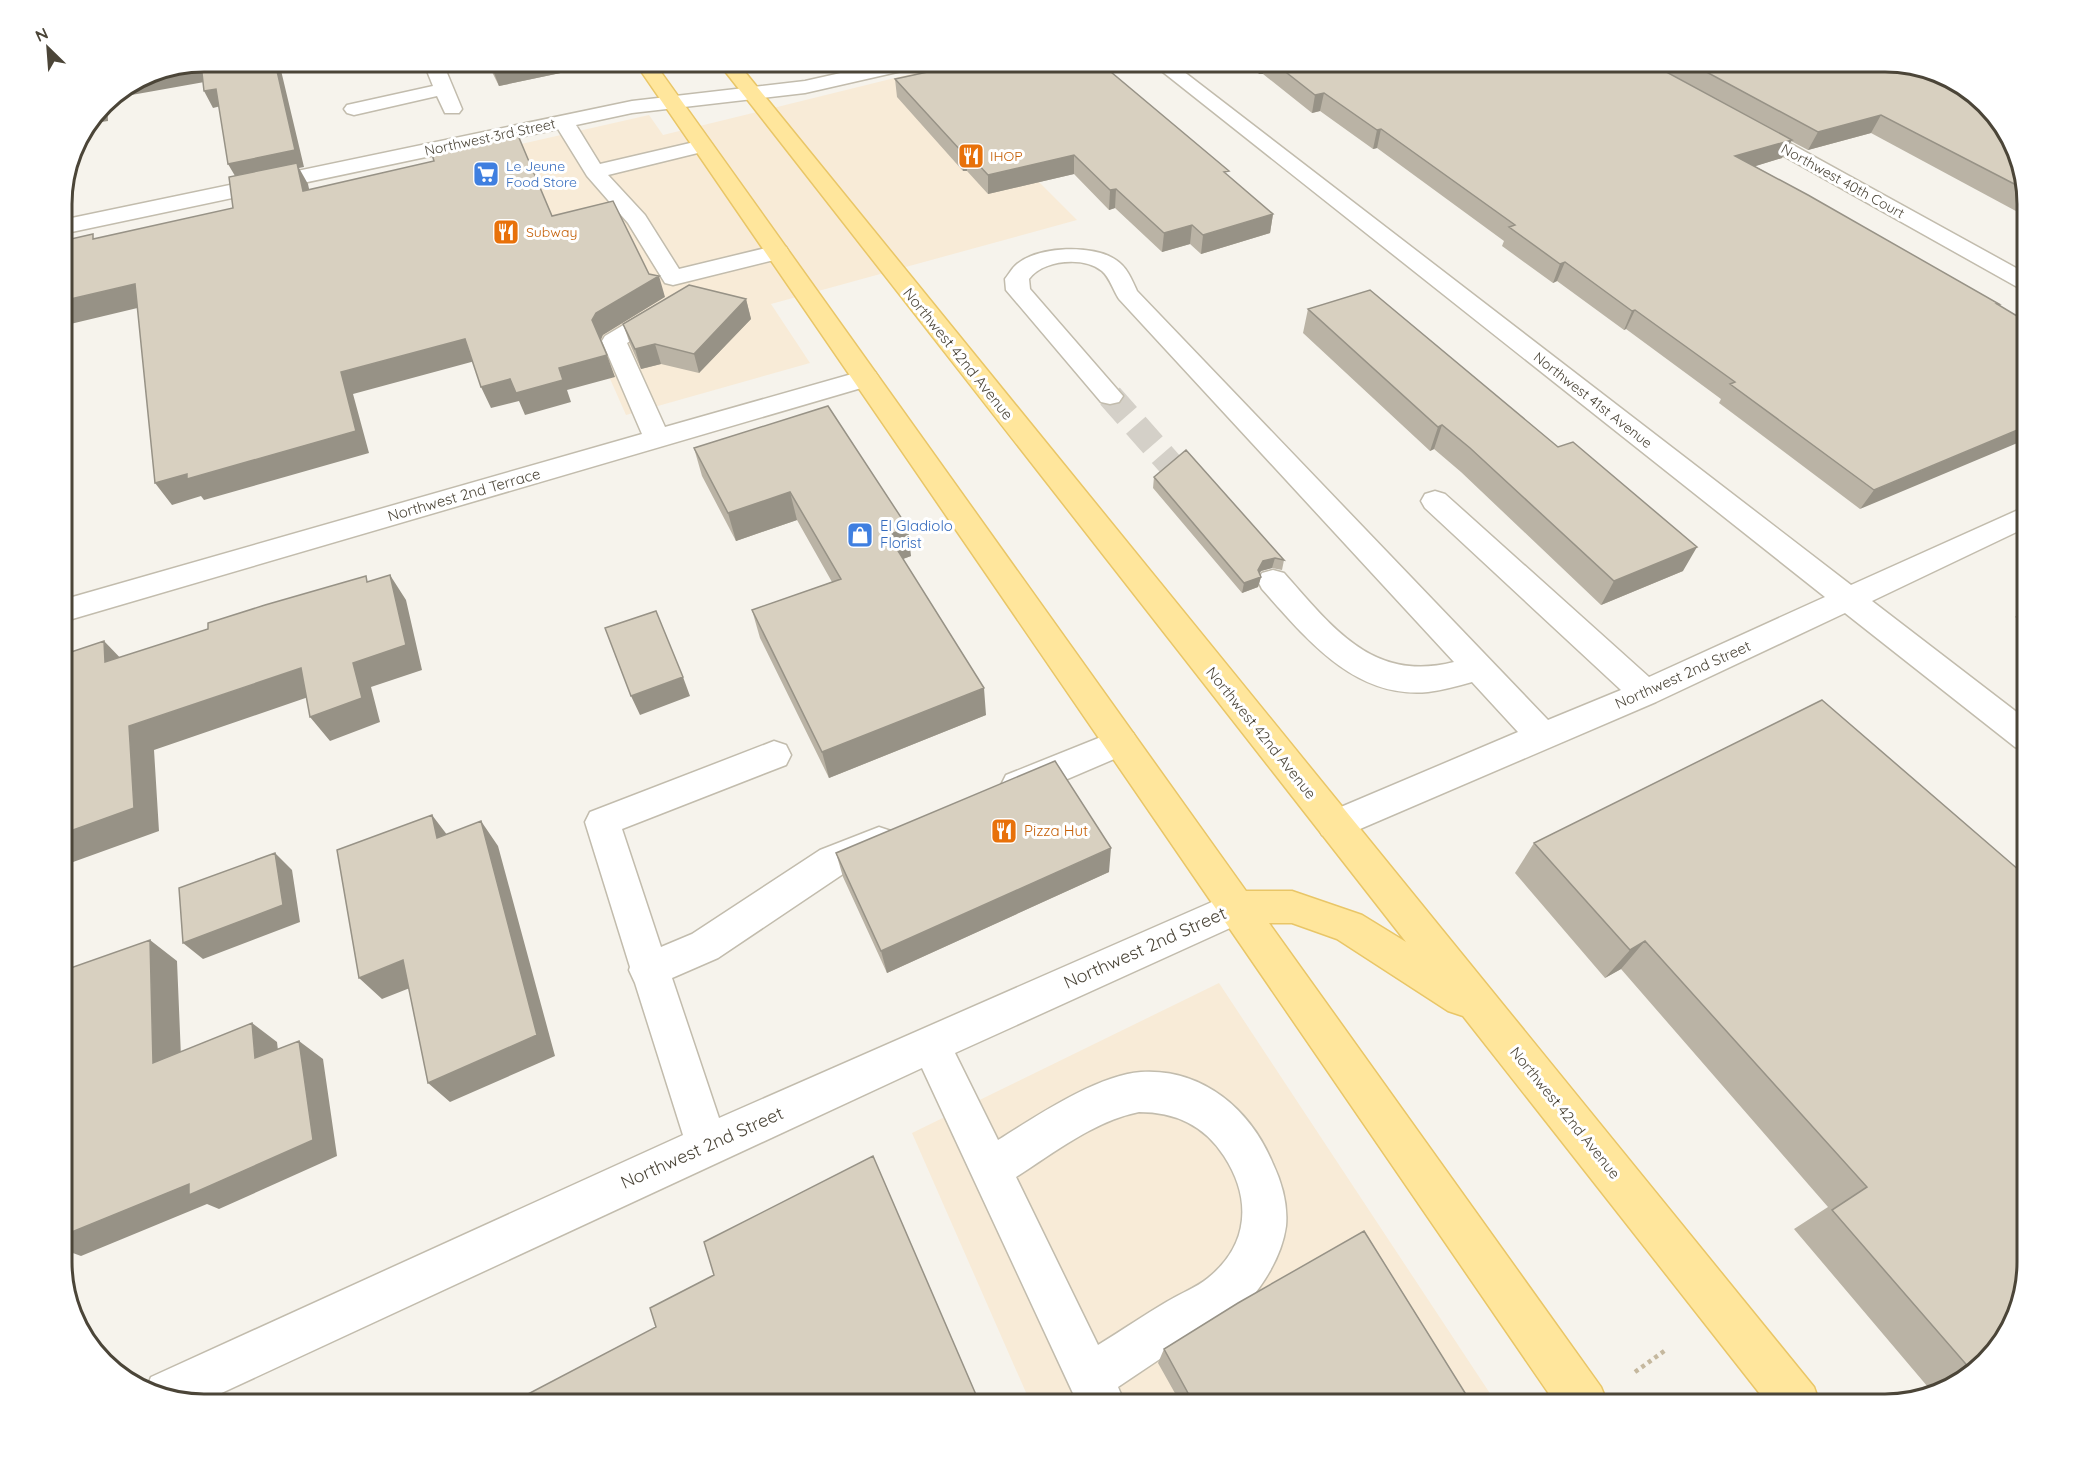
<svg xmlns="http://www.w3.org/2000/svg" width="2089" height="1466" font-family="Quicksand,sans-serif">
  <rect width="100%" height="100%" fill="#f6f3ec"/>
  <!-- commercial -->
  <path fill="#f8ebd7" d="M 927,70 L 1077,220 L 771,304 L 810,363 L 626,415 L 552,247 L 407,170 L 649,115 L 663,135 Z
    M 1219,983 L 1497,1404 L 1031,1404 L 912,1133 Z"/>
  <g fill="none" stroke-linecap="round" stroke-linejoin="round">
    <!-- minor-tunnel -->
    <path stroke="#d4d0c8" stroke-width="26" stroke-dasharray="26 13" stroke-linecap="butt" d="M 1110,396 L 1200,498"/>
    <defs>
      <path id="minor" d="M 423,61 L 442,61 L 462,109 L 459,113 L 445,113 L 437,96 L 354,115 L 347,113 L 344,109 L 347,105 L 433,86 Z
        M 894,61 L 930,61 L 928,65 L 805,93 L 632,113 L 576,125 L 600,164 L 703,140 L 710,142 L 713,146 L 710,150 L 608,175 L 645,215 L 679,269 L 778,245 L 786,247 L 789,252 L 786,257 L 673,285 L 665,283 L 628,223 L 587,176 L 558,129 L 62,234 L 62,220 L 632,101 L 805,81 Z
        M 1149,61 L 1170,61 L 1851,585 L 2027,506 L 2027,527 L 1872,601 L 2027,720 L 2027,751 L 2015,747 L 1845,613 L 1656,702 L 1346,835 L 1334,840 L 1322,835 L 1317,825 L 1322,815 L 1518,732 L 1472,682 C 1458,686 1443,690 1428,692 C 1354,699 1306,638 1262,589 L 1258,581 L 1262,573 L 1273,570 L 1284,573 C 1333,628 1373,683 1454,662 L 1119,299 C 1113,290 1110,278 1102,271 C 1083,256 1043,260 1029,279 L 1030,289 L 1123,396 L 1119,402 L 1110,404 L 1101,402 L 1006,290 L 1005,279 C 1009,274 1012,268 1017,264 C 1039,246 1093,244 1116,260 C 1127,267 1132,280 1137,291 L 1548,720 L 1621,690 L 1425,508 L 1421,501 L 1425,494 L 1435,491 L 1445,494 L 1649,677 L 1825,597 Z
        M 1748,122 L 1755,124 L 2027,274 L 2027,290 L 2019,288 L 1741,132 L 1738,128 L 1741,124 Z
        M 665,303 L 673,305 L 677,310 L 673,315 L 627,343 L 665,427 L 866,370 L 875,372 L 879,378 L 875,384 L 62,622 L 62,600 L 642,434 L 602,341 L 605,336 L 657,305 Z
        M 1121,729 L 1133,733 L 1138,742 L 1133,751 L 1030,795 L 1018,799 L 1006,795 L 1001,785 L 1006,775 Z
        M 774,741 L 786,745 L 791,755 L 786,765 L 622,829 L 661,947 L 692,934 L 820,850 L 879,827 L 891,831 L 897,842 L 891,853 L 846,872 L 718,958 L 672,978 L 719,1118 L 1237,891 L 1250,895 L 1255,907 L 1250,919 L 955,1053 L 998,1140 C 1035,1117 1097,1075 1141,1072 C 1203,1068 1251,1110 1273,1164 C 1282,1183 1288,1205 1286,1226 C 1283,1248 1272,1270 1259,1288 C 1242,1311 1221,1320 1198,1334 C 1171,1351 1145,1369 1118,1387 L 1125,1404 L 1078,1404 L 922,1068 L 200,1403 L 147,1387 L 151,1377 L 683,1135 L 635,983 L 629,970 L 630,967 L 585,822 L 590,812 ZM 1139,1112 C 1175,1112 1204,1125 1224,1156 C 1252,1199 1249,1245 1208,1278 C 1196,1288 1181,1293 1168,1301 C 1144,1315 1121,1331 1098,1345 L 1016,1177 C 1054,1153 1094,1121 1139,1112 Z"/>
      <path id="major" d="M 634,61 L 653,61 L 1246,891 L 1292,891 L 1362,915 L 1406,942 L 717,61 L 736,61 L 1814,1387 L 1820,1404 L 1768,1404 L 1463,1016 L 1448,1011 L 1337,939 L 1292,923 L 1269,923 L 1601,1387 L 1608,1404 L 1556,1404 Z"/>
    </defs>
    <!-- minor casing -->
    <use href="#minor" stroke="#c2bcad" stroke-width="3"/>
    <!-- major casing -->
    <use href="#major" stroke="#e9c667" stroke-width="3"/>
    <!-- path -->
    <path stroke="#c5b89e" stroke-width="4.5" stroke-dasharray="4 4" stroke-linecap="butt" d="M 1635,1372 L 1667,1349"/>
    <!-- minor -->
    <use href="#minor" fill="#fff" fill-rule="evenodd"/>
    <!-- major -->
    <use href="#major" fill="#ffe69c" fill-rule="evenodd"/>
  </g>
  <!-- wall -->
  <path fill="#bab3a5" d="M 487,62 L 567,62 L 570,71 L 499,86 Z
    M 1242,62 L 1885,62 L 2013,141 L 2027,204 L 2027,217 L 1871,133 L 1808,150 L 1791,141 L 1782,158 L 1755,166 L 1999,304 L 1998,305 L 2027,322 L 1860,509 L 1719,403 L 1721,399 L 1626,329 L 1624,330 L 1557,281 L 1553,283 L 1502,246 L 1504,241 L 1377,148 L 1373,149 L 1320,111 L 1312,113 L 1263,74 L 1259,74 Z
    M 895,79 L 1228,176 L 1273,214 L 1270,233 L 1201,254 L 1190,244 L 1162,252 L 1115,208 L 1109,210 L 1074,174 L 988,194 L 967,171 L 963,171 L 897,97 Z
    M 746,299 L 751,319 L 699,373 L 661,364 L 641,369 L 630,344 L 623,324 Z
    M 1308,309 L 1683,571 L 1601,605 L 1461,472 L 1434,449 L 1430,451 L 1303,333 Z
    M 828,406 L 911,556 L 903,559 L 986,715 L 829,778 L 760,638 L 752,610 L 832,582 L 797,520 L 736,541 L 702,476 L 694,448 Z
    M 1154,477 L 1284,560 L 1282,570 L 1272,568 L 1261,571 L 1259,574 L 1261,577 L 1258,587 L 1242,593 L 1153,488 Z
    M 2027,604 L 2027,626 L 2015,617 Z
    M 1822,700 L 2003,1341 L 1948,1390 L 1933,1393 L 1794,1229 L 1828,1207 L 1621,969 L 1605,978 L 1515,873 L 1534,843 Z
    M 836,853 L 1109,872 L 887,973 L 843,877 Z
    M 1164,1349 L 1472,1404 L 1181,1404 L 1158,1363 Z"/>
  <!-- shaded-wall -->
  <path fill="#979286" d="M 275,62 L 279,62 L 304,167 L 299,168 L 308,184 L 314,212 L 238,181 L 228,164 Z
    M 490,62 L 567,62 L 570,71 L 499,86 Z
    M 1261,62 L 1265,62 L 1263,74 L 1259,74 Z
    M 201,64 L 210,81 L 109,99 L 148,74 Z
    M 216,89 L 225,105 L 213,108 L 204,91 Z
    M 1324,93 L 1320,111 L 1312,113 L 1315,95 Z
    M 107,101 L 108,121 L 89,124 L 104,103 Z
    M 1881,115 L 1871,133 L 1808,150 L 1818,132 Z
    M 1381,129 L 1377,148 L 1373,149 L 1377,130 Z
    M 1792,140 L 1782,158 L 1727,175 L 1735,156 Z
    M 966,151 L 967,171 L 963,171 L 962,152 Z
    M 1074,155 L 1074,174 L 988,194 L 988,175 Z
    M 1116,189 L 1115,208 L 1109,210 L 1110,190 Z
    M 1273,214 L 1270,233 L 1201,254 L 1203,235 Z
    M 1192,225 L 1190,244 L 1162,252 L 1164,233 Z
    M 1565,262 L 1557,281 L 1553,283 L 1560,264 Z
    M 659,276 L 665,297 L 603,335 L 600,342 L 592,320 L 596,313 Z
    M 135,284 L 150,305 L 62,326 L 62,301 Z
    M 746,299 L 751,319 L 699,373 L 694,354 Z
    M 1635,310 L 1626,329 L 1624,330 L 1632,311 Z
    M 465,339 L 475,361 L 353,394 L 369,453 L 204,500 L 201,496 L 172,505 L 155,483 L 341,372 Z
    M 655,344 L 661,364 L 641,369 L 635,349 Z
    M 607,355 L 615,377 L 567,390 L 571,402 L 525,415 L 519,401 L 491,408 L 481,387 L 510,379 L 559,368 Z
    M 1442,425 L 1434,449 L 1430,451 L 1438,427 Z
    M 2027,426 L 2027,439 L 1860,509 L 1874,490 Z
    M 790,492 L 797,520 L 736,541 L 728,513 Z
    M 908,528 L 911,556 L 892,563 L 888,535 Z
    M 1697,547 L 1683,571 L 1601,605 L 1614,581 Z
    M 1275,558 L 1272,568 L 1261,571 L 1257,578 L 1261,577 L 1258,587 L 1242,593 L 1244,583 L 1258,570 L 1263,561 Z
    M 390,575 L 406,600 L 422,670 L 371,687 L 380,722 L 330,741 L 310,717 Z
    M 104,641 L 128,666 L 105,662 Z
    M 301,668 L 320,693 L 154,750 L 159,831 L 62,866 L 62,834 L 129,726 Z
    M 683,677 L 690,696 L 640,715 L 631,696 Z
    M 984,688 L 986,715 L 829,778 L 822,752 Z
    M 432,815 L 451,840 L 437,838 Z
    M 481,821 L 498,846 L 555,1056 L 450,1102 L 428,1083 Z
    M 1111,848 L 1109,872 L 887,973 L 881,951 Z
    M 275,853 L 292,870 L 300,922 L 203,959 L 183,943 Z
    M 150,940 L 177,961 L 182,1081 L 153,1063 Z
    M 1645,941 L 1621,969 L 1605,978 L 1630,950 Z
    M 403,960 L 425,982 L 382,999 L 359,978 Z
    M 252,1023 L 277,1042 L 281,1076 L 255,1058 Z
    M 299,1041 L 323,1059 L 337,1156 L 219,1209 L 207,1204 L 81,1256 L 62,1249 L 62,1236 Z"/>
  <!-- building -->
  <path fill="#d8d0c0" stroke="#979286" stroke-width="1.5" d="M 204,62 L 275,62 L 295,150 L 228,164 L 216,89 L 204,91 L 201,64 L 148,74 L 150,72 Z
    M 974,62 L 1099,62 L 1229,171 L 1224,172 L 1273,214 L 1203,235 L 1192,225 L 1164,233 L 1116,189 L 1110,190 L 1074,155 L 988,175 L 966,151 L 962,152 L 895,79 Z
    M 1273,62 L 1648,62 L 1792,140 L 1735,156 L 1808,195 L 1999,304 L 1997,304 L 2027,322 L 2027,426 L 1874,490 L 1730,384 L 1735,382 L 1635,310 L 1632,311 L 1565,262 L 1560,264 L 1509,227 L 1515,225 L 1381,129 L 1377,130 L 1324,93 L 1315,95 Z
    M 1688,62 L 1885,62 L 1964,86 L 2013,141 L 2024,189 L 1881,115 L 1818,132 Z
    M 517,133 L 552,216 L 613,201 L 649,274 L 659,276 L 596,313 L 592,320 L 607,355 L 559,368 L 563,380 L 516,393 L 510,379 L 481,387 L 465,339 L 341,372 L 356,431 L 187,479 L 187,474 L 155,483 L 135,284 L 62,301 L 62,241 L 93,234 L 93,239 L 233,208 L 229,177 L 297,163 L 303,191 L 434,161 L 431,151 Z
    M 689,285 L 746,299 L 694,354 L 655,344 L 635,349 L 623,324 Z
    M 1370,290 L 1558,447 L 1573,442 L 1697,547 L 1614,581 L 1470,448 L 1442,425 L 1438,427 L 1308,309 Z
    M 828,406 L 908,528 L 888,535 L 984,688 L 822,752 L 752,610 L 841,579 L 790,492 L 728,513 L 694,448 Z
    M 1186,450 L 1284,560 L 1275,558 L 1263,561 L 1258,570 L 1261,577 L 1244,583 L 1154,477 Z
    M 390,575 L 406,645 L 353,663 L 362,698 L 310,717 L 301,668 L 129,726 L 134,808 L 62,834 L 62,655 L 104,641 L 105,662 L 208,629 L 208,623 L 265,605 L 366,576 L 367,582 Z
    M 656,611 L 683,677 L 631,696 L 605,628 Z
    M 1822,700 L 2027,877 L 2027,1262 L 2003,1341 L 1971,1370 L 1832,1210 L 1867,1187 L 1645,941 L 1630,950 L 1534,843 Z
    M 1055,761 L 1111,848 L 881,951 L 836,853 Z
    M 432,815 L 437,838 L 481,821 L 537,1035 L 428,1083 L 403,960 L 359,978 L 337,850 Z
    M 275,853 L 283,905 L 183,943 L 179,888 Z
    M 150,940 L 153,1063 L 252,1023 L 255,1058 L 299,1041 L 313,1140 L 189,1195 L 189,1184 L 62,1236 L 62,971 Z
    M 873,1156 L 980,1404 L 509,1404 L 656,1327 L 650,1308 L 714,1275 L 704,1242 Z
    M 1364,1231 L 1472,1404 L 1194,1404 L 1164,1349 L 1238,1303 Z"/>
  <!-- icons -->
  <defs>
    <symbol id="restaurant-square" viewBox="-11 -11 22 22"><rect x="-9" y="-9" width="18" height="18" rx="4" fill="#e8710a" stroke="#fff"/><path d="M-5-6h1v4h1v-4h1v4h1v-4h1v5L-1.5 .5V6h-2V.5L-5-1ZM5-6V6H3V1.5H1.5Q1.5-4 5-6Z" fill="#fff"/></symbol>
    <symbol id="supermarket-square" viewBox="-11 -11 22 22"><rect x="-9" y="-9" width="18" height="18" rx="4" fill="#3f7fe0" stroke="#fff"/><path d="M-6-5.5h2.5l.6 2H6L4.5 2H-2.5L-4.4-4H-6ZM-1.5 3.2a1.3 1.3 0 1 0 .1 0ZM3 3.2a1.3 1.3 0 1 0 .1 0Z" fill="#fff"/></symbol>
    <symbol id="shop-square" viewBox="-11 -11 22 22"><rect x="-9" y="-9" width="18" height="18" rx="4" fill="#3f7fe0" stroke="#fff"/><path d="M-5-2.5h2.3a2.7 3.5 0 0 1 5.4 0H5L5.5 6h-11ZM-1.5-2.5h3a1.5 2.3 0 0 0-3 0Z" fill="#fff"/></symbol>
  </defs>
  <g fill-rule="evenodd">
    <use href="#restaurant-square" x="956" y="141" width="30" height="30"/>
    <use href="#supermarket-square" x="471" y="159" width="30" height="30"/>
    <use href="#restaurant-square" x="491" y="217" width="30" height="30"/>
    <use href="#shop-square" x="845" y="520" width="30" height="30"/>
    <use href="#restaurant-square" x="989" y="816" width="30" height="30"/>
  </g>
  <g text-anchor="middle" stroke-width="6" stroke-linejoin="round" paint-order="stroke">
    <!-- far-street labels -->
    <g font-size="14" fill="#4b4538" stroke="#fff">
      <text transform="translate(490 137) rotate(-12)" y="5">Northwest 3rd Street</text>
      <text transform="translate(1843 181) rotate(29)" y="5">Northwest 40th Court</text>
      <text transform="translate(1593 400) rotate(38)" y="5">Northwest 41st Avenue</text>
    </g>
    <!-- far-food labels -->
    <g font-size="14" fill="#c56008" stroke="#fff" text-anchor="start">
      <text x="990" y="161">IHOP</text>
      <text x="526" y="237">Subway</text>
    </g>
    <!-- far-shop labels -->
    <g font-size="14" fill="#366cbe" stroke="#fff" text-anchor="start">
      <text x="506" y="171">Le Jeune<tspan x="506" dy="16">Food Store</tspan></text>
    </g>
    <!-- street labels -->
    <g font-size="15" fill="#4b4538" stroke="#fff">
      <text transform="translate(958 354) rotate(51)" y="5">Northwest 42nd Avenue</text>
      <text transform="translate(464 495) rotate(-16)" y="5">Northwest 2nd Terrace</text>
      <text transform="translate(1683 675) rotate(-24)" y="5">Northwest 2nd Street</text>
      <text transform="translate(1261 733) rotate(51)" y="5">Northwest 42nd Avenue</text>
      <text transform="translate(1565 1113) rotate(51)" y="5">Northwest 42nd Avenue</text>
    </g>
    <!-- shop labels -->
    <g font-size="15" fill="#366cbe" stroke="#fff" text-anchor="start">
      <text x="880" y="531">El Gladiolo<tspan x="880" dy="17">Florist</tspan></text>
    </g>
    <!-- food labels -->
    <g font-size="15" fill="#c56008" stroke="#fff" text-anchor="start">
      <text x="1024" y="836">Pizza Hut</text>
    </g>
    <!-- near-street labels -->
    <g font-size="18" fill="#4b4538" stroke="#fff">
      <text transform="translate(1145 948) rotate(-24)" y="6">Northwest 2nd Street</text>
      <text transform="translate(702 1148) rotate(-24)" y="6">Northwest 2nd Street</text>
    </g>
  </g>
  <!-- crop -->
  <path d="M0 0H2089V1466H0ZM204 72H1885A132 132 0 0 1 2017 204V1262A132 132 0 0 1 1885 1394H204A132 132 0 0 1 72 1262V204A132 132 0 0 1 204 72Z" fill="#fff" fill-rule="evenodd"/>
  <path fill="none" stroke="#4b4538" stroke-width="3" d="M204 72H1885A132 132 0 0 1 2017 204V1262A132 132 0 0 1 1885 1394H204A132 132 0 0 1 72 1262V204A132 132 0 0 1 204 72Z"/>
  <!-- north arrow -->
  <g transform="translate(48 48) rotate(335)" stroke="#ffffff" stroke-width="4.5" paint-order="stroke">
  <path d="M0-4.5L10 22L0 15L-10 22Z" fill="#4b4538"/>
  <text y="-9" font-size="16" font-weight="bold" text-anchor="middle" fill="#4b4538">N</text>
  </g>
</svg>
